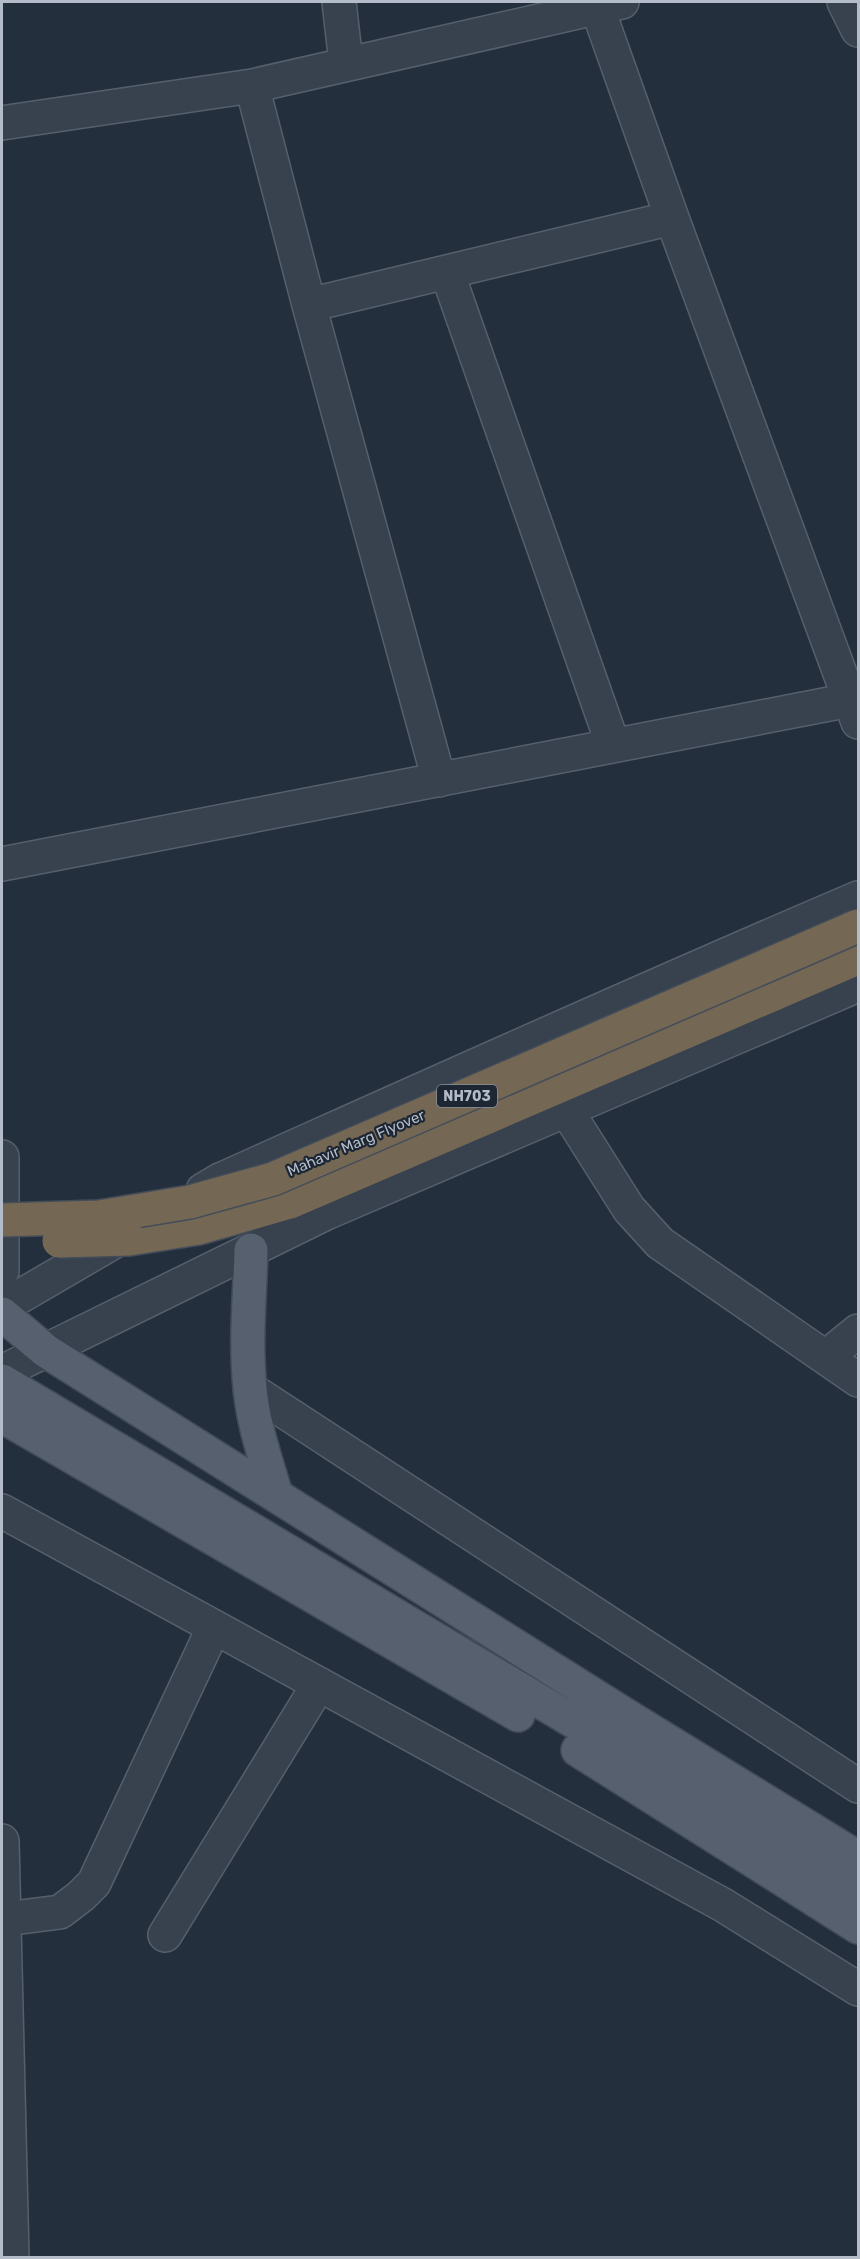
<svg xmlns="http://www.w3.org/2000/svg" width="860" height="2259" font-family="Rubik,sans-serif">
  <rect width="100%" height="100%" fill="#242f3e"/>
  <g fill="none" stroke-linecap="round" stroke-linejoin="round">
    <defs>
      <path id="minor" d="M 339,2 L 346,63
        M 844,2 L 858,30
        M 597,7 L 672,218 L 858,722
        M 252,86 L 309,305 L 439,780
        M 2,123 L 252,86 L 622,2
        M 447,272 L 613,745
        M 309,305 L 672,218
        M 2,864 L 850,700
        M 567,1111 L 629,1209 L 660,1243 L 858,1380
        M 2,1157 L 2,1271
        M 203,1190 L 220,1180 C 432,1085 644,989 858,898
        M 2,1307 L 127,1234
        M 826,1357 L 858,1331
        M 2,1372 L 326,1213 L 858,985
        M 250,1389 L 858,1786
        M 2,1511 L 723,1905 L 858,1989
        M 2,1841 L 12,2258
        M 5,1919 L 60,1912 L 81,1896 L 94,1883 L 214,1627
        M 165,1935 L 319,1684"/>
      <path id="major" d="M 251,1250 C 250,1295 245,1342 250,1388 C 253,1424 266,1460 276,1495
        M 2,1314 L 46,1351 L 627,1716 L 858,1858
        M 2,1381 L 642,1762 L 858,1894
        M 2,1416 L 518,1715
        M 578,1750 L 858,1927"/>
      <path id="highway" d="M 129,1239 L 199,1228 L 290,1202 L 858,958"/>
    </defs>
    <!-- minor casing -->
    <use href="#minor" stroke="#565f6c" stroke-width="36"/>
    <!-- major casing -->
    <use href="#major" stroke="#414a57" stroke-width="36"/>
    <!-- highway casing -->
    <use href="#highway" stroke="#434c59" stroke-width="36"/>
    <!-- minor -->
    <use href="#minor" stroke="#38414e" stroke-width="33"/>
    <!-- major -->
    <use href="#major" stroke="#56606e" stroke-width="33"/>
    <!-- highway -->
    <use href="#highway" stroke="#746855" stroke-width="33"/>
    <defs>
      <path id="highway-bridge" d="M 2,1220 L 99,1217 L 190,1202 L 273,1179 L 858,926
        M 59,1241 L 129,1239"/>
    </defs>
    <!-- highway-bridge casing -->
    <use href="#highway-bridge" stroke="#434c59" stroke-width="36" stroke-linecap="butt"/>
    <!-- highway-bridge -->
    <use href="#highway-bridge" stroke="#746855" stroke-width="33"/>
  </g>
  <g text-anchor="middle" stroke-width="4.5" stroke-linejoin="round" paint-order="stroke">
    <!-- shield labels -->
    <rect fill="#1d2633" stroke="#878f9c" stroke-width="1.5" x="437" y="1085" width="60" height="22" rx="4.5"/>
    <g font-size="14" font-weight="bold" fill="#b4bcc9">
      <text x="467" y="1101">NH703</text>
    </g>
    <!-- street labels -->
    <g font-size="15" fill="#b4bcc9" stroke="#1d2633">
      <text transform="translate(356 1143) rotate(-23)" y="5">Mahavir Marg Flyover</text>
    </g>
  </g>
  <!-- border -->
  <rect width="860" height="2259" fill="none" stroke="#b4bcc9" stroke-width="6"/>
</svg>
